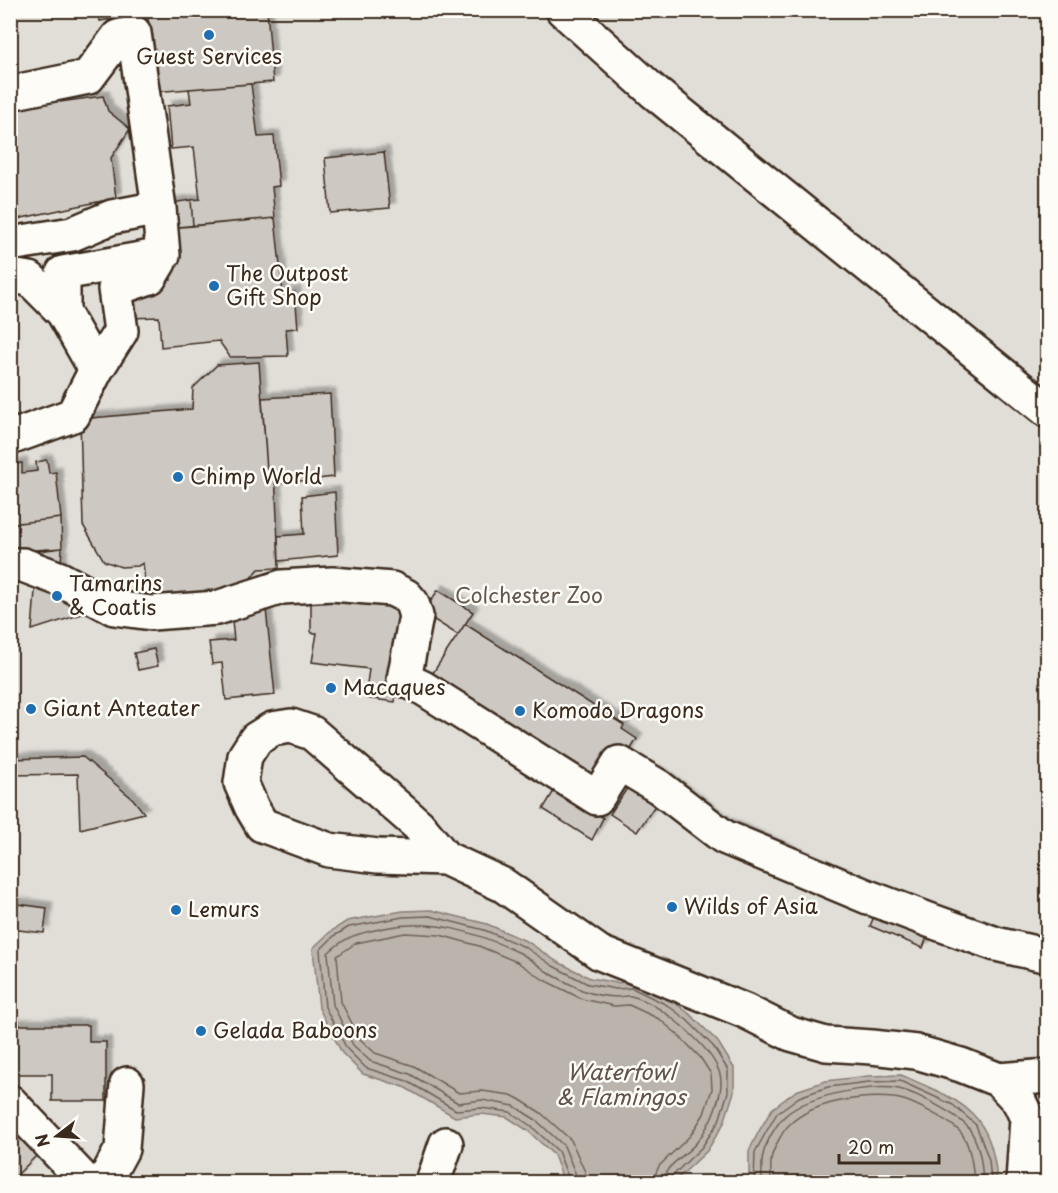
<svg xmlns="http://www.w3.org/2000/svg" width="1058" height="1193" font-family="'Playpen Sans',sans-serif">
  <defs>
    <filter id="shadow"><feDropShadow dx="5.5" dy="-5.5" stdDeviation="1.5" flood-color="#0004"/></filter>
  </defs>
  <rect width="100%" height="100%" fill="#fdfcf7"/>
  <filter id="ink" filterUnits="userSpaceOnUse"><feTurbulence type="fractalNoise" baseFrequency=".0167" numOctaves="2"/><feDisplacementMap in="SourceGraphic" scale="12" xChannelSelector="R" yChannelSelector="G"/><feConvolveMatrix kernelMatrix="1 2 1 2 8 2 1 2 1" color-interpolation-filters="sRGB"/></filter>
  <g filter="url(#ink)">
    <!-- green -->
    <path fill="#e1ded7" stroke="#8e847a" stroke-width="1.5" d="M 10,11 L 1047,11 L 1047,1182 L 11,1182 Z"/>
    <!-- water -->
    <path fill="#bbb4ad" stroke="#887d74" stroke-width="1.5" d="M 431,910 L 487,924 L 528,942 L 556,961 L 590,978 L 617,983 L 633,981 L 670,999 L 691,1015 L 718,1042 L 734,1068 L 734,1092 L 724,1123 L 707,1151 L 674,1182 L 564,1182 L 554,1155 L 527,1130 L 507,1117 L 481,1114 L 455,1117 L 404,1087 L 363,1074 L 342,1053 L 319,1008 L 313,948 L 330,932 L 347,921 L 403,911 Z
      M 901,1075 C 961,1101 992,1110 997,1182 L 749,1182 L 749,1151 L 759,1131 L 772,1109 L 796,1091 L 826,1081 L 868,1076 Z"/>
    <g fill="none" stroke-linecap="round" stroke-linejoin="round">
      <!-- shore -->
      <path stroke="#6e6157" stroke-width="1.5" d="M 570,1182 L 558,1151 L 531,1126 L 510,1112 L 481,1108 L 456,1110 L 407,1081 L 366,1068 L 347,1049 L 325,1007 L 320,950 L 334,936 L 349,927 L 403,917 L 430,916 L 484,930 L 525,947 L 553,966 L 588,984 L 616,989 L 632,988 L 667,1005 L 687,1020 L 713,1046 L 728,1070 L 728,1092 L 719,1121 L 702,1147 L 672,1176 L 670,1182
        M 577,1182 L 576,1175 L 564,1146 L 536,1120 L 514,1106 L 482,1100 L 458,1103 L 410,1074 L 370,1061 L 353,1045 L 333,1005 L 328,953 C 347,935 360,933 384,928 C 433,918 476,932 520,953 C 529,958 538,965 546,971 C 557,978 570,984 582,990 C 592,994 607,997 618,997 C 622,997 627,995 631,996 C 659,1002 709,1045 719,1071 C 727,1090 709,1127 697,1142 C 687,1155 664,1165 663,1182
        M 586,1182 L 585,1172 L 571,1140 L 541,1113 L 519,1099 L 511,1095 L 482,1091 L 459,1093 L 414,1066 L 375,1053 L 360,1039 L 341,1002 L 337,956 L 356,943 L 405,933 L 440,935 L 479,946 L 517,962 L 544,980 L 582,999 L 614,1006 L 629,1005 L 659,1019 L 676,1033 L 700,1057 L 711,1074 L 712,1089 L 704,1114 L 690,1136 L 659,1166 L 655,1175 L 654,1182
        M 754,1182 L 755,1152 L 765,1134 L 777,1113 L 799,1097 L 828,1087 L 869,1082 L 900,1081 L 953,1105 L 976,1125 L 989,1160 L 991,1182
        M 762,1182 C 762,1174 761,1163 763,1155 C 765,1144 775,1127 782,1119 C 802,1096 871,1083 899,1089 C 916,1093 960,1115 970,1130 C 980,1145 982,1165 983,1182
        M 771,1182 C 771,1174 770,1163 772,1155 C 775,1146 783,1130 790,1124 C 814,1101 863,1095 894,1098 C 909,1099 953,1122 962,1134 C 971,1147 973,1167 974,1182"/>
    </g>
    <!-- building -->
    <path fill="#cdc8c2" stroke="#3b2a1e" stroke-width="1.5" filter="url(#shadow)" d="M 99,10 L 164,10 L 100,21 Z
      M 196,10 L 267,10 L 273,82 L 154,92 L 148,17 L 196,13 Z
      M 251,84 L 258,137 L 274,136 L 279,186 L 272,187 L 275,218 L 193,226 L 191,200 L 200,199 L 194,147 L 171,149 L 167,106 L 191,103 L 189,89 Z
      M 103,96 L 108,111 L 130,129 L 111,158 L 116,198 L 17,219 L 10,188 L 10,108 L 56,98 L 60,102 Z
      M 384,152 L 390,208 L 330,213 L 325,158 Z
      M 191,200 L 193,226 L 167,228 L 165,204 Z
      M 275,218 L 283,294 L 295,292 L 298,328 L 286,329 L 288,356 L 230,357 L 219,341 L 161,347 L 159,317 L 129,318 L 126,291 L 147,283 L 171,280 L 167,228 Z
      M 259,362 L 267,470 L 275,470 L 279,568 L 259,569 L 236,594 L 147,601 L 143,563 L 138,566 L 121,567 L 104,561 L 83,525 L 80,419 L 192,409 L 193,388 L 217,365 Z
      M 330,394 L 334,477 L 275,484 L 275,470 L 267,470 L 262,398 Z
      M 47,460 L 49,473 L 56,472 L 61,518 L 10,524 L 10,465 L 22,463 L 22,473 L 37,471 L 36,462 Z
      M 335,492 L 338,555 L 279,561 L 278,536 L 304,534 L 302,496 Z
      M 61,518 L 62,548 L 10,552 L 10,524 Z
      M 62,548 L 60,579 L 101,608 L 32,630 L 38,551 Z
      M 438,590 L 473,612 L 458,635 L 423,613 Z
      M 386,593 L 409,605 L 395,702 L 365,698 L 369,669 L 312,662 L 317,633 L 311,633 L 311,600 Z
      M 266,609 L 275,695 L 226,700 L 222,663 L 212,664 L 209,642 L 234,640 L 231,612 Z
      M 465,624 L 624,725 L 622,729 L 637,739 L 603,795 L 417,697 Z
      M 154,649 L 158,666 L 138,670 L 134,653 Z
      M 83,757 L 133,799 L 144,813 L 80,829 L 78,774 L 10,775 L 10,759 Z
      M 629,761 L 661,775 L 726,824 L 869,888 L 865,904 L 816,887 L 719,844 L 712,835 L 660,798 L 637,832 L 610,814 L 628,787 L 618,781 Z
      M 557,786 L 603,818 L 592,840 L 543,809 Z
      M 10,903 L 47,908 L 44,933 L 10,929 Z
      M 877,909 L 931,926 L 923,948 L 870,926 Z
      M 10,1025 L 89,1025 L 89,1042 L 106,1042 L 106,1101 L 52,1101 L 52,1074 L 10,1074 Z
      M 21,1134 L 39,1153 L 10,1182 L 10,1144 Z"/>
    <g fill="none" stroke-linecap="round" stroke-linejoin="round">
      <defs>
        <path id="minor" d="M 563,10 L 654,92 L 1048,411
          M 10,93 L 88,77 L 118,37 L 134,33 L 159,208
          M 10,244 L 72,234 L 112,217 L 159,208 L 163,255 L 63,273 L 63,312 L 30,279 L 10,276
          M 96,370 L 121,331 L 115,289 L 150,277 L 159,262
          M 10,438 L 73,415 L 96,370 L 63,312
          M 10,565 L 23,565 L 60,579 L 114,608 L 152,613 L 217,608 L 282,587 L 332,584 L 392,589 L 406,596 L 412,603 L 416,616 L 404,679 L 423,688 L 597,798 L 619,763 L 659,787 L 724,837 L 868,897 L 929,920 L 996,944 L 1048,956
          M 445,858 L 418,825 L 312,733 L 291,726 L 272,729 L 256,739 L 245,756 L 241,783 L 252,808 L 262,825 L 329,850 L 378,856 L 445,858 L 503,885 L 600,953 L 745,1011 L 791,1034 L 826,1044 L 872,1047 L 916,1052 L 961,1065 L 999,1080 L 1019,1101 L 1027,1118 L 1023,1182
          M 999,1080 L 1048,1076
          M 10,1102 L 86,1182
          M 104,1182 L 122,1149 L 127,1084
          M 433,1182 L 446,1144"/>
      </defs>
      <!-- minor casing -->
      <use href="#minor" stroke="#3b2a1e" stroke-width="38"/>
      <!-- minor -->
      <use href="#minor" stroke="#fdfcf7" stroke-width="33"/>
    </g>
  </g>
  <!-- markers -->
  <g fill="#1f6fb2" stroke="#fdfcf7" stroke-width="2">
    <circle cx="209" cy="35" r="6"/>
    <circle cx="214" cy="286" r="6"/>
    <circle cx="178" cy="477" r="6"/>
    <circle cx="57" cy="596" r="6"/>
    <circle cx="331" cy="688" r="6"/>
    <circle cx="31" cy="709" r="6"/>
    <circle cx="520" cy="711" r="6"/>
    <circle cx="672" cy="907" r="6"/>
    <circle cx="176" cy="910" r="6"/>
    <circle cx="201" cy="1031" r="6"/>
  </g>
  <g text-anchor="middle" stroke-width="5" stroke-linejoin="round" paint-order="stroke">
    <!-- poi labels -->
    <g font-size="21" fill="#3b2a1e" stroke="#fdfcf7" text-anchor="start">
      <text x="209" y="64" text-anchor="middle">Guest Services</text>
      <text x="226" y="281">The Outpost<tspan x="226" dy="24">Gift Shop</tspan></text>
      <text x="190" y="484">Chimp World</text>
      <text x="69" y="591">Tamarins<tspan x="69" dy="24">&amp; Coatis</tspan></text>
      <text x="343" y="695">Macaques</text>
      <text x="43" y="716">Giant Anteater</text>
      <text x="532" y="718">Komodo Dragons</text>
      <text x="684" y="914">Wilds of Asia</text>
      <text x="188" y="917">Lemurs</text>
      <text x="213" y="1038">Gelada Baboons</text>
    </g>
    <!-- park labels -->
    <g font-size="21" fill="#64574c" stroke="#fdfcf7">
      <text x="529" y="603">Colchester Zoo</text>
    </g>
    <!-- water labels -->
    <g font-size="22" font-style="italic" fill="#615349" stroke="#fdfcf7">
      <text x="621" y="1080">Waterfowl<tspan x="621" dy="25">&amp; Flamingos</tspan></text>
    </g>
  </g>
  <!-- margin -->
  <rect width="1058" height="1193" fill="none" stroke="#fdfcf7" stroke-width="36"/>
  <rect x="18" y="18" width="1022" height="1157" fill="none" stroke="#3b2a1e" stroke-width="2" filter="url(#ink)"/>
  <!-- north arrow -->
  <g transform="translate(57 1136) rotate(253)" stroke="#fdfcf7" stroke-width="4.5" paint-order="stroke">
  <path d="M0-4.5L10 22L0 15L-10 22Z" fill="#3b2a1e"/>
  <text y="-9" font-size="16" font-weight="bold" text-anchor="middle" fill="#3b2a1e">N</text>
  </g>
  <!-- scale -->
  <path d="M839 1154v9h100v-9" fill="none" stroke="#3b2a1e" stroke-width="3"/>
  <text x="848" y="1154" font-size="18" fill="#3b2a1e" stroke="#fdfcf7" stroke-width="4.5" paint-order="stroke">20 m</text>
</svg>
